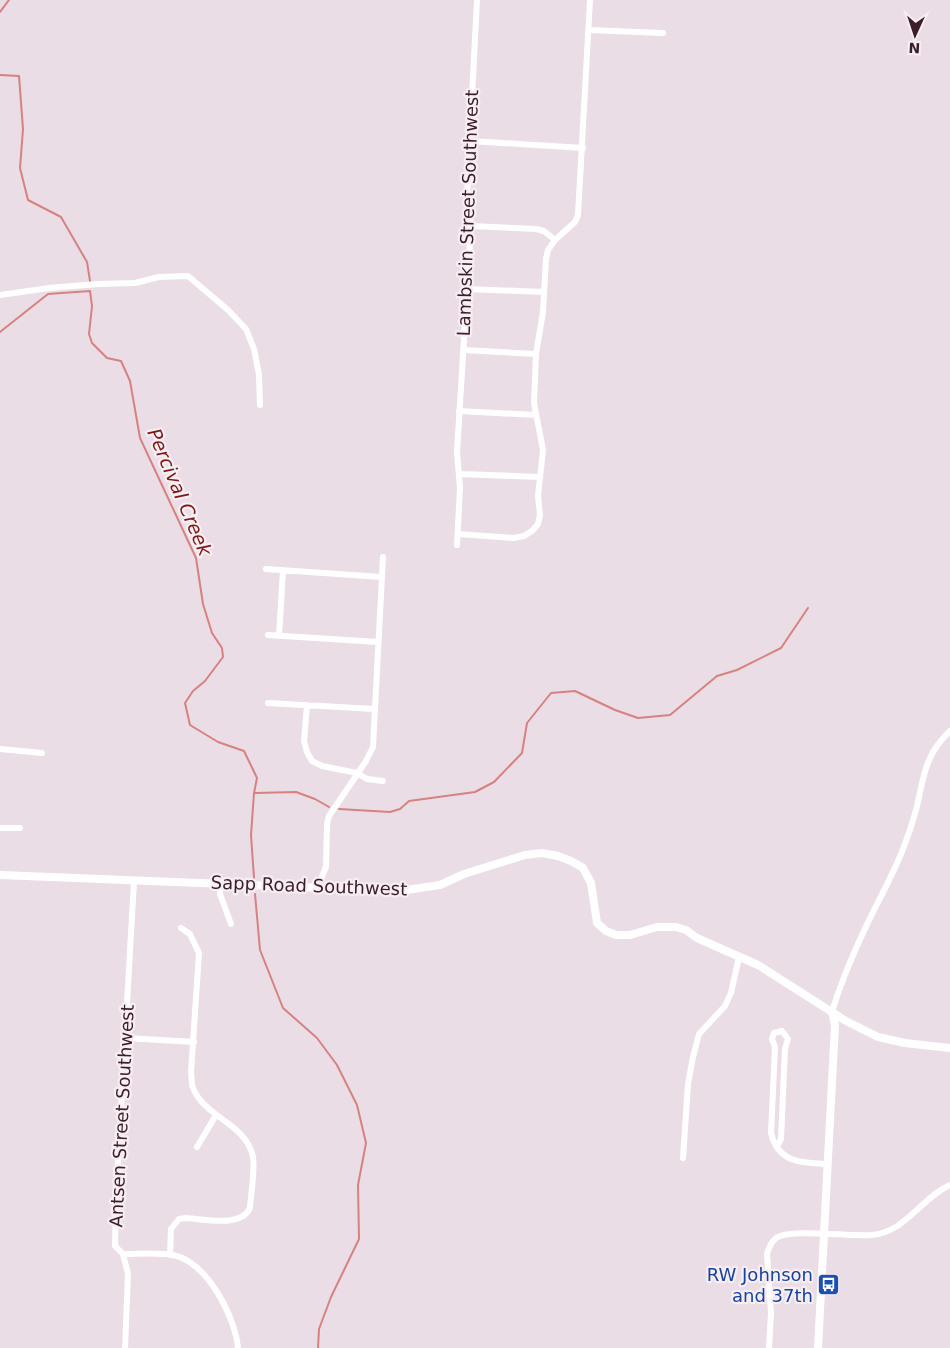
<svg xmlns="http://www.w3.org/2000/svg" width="950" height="1348" font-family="'DejaVu Sans',sans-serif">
  <rect width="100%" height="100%" fill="#ebdde5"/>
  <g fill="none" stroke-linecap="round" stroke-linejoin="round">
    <!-- stream -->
    <path stroke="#d58280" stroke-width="2" d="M 0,12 L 9,0
      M 0,75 L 19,76 L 23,129 L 20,168 L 28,200 L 61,217 L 87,262 L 90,281
      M 0,332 L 48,294 L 90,291 L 92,306 L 89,334 L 92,343 L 107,358 L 121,361 L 130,381 L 140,438 L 196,558 L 203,604 L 212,633 L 222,648 L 223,657 L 205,681 L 193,691 L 185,703 L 190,725 L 218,742 L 244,751 L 257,778 L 254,793 L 251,835 L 254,878
      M 255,793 L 296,792 L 315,799 L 329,807
      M 339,809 L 390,812 L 400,809 L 409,801 L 475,792 L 494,782 L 522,753 L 527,723 L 551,693 L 575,691 L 615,710 L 638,718 L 670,715 L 717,676 L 737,670 L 781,648 L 808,608
      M 255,894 L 260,950 L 283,1008 L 317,1038 L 337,1065 L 357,1105 L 366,1143 L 358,1185 L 359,1239 L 331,1297 L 319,1329 L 318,1348"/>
    <!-- minor -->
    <path stroke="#fff" stroke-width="6" d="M 589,30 L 663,33
      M 470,141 L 583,148
      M 471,226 L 536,229 L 544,231 L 555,240
      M 466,289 L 544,292
      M 0,295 L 49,288 L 98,284 L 135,283 L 159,277 L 188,276 L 228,310 L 246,329 L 254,349 L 259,375 L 260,405
      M 463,350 L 536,354
      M 459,411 L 536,415
      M 460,474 L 540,477
      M 458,534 L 514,538 L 524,536 L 532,531 L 538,524 L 540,515 L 538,496 L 543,450 L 534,403 L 536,354 L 543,312 L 546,259 L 548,250 L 555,240 L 575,222 L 578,215 L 590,0
      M 457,545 L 460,488 L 457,452 L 471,226 L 467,195 L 477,0
      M 266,569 L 381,577
      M 268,635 L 378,642
      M 279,636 L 283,570
      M 268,703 L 374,709
      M 307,705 L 304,741 L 307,752 L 312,761 L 322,766 L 357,773 L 367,779 L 383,781
      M 0,749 L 42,753
      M 0,828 L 20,828
      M 220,884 L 220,894 L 231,924
      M 317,888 L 326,867 L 327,824 L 329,816 L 366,761 L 373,747 L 383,557
      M 832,1012 C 840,985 851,959 863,933 C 875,906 890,881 901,854 C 907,839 913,822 917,806 C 924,775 925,755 950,731
      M 126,1038 L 194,1042
      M 197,1147 L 216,1115
      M 777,1147 L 781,1139 L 785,1049 L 788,1039 L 782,1031 L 774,1033 L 772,1039 L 775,1047 L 771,1133 C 778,1163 802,1163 827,1164
      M 683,1158 L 688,1084 L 693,1057 L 699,1034 L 725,1006 L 731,993 L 739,957
      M 123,1254 C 139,1254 157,1252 173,1255 C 207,1262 235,1316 238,1348
      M 170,1255 L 171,1229 L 179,1219 L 186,1218 C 205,1219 241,1228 250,1208 C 251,1193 255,1171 253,1157 C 246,1123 205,1118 193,1088 C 191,1083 192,1077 191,1072 L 199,953 L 190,934 L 181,928
      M 125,1348 L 128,1274 L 123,1254 L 115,1246 L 116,1196 L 134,881
      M 769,1348 L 771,1313 L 767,1254 C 769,1247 771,1242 776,1238 C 790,1228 850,1237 871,1235 C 905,1233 921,1198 950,1185"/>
    <!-- tertiary -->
    <path stroke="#fff" stroke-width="8" d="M 0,875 L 400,891 L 440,885 L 464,874 L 525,855 L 542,853 L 558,856 L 571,861 L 583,868 L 591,883 L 597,923 L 606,931 L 616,935 L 630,935 L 657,927 L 676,927 L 686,930 L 697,938 L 758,965 L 846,1021 L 878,1037 L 905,1043 L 950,1048
      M 818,1348 L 835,1025 L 832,1012"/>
  </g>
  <!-- icons -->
  <defs>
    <symbol id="bus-square" viewBox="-11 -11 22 22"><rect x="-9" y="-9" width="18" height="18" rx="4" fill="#1a4fb4" stroke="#f7eef4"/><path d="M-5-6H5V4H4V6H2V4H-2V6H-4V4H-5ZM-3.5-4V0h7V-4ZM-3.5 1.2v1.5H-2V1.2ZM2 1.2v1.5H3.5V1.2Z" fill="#fff"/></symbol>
  </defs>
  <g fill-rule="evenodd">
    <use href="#bus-square" x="816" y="1272" width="25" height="25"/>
  </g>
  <g text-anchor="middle" stroke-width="4.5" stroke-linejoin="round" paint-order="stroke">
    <!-- street labels -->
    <g font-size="18" fill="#3b1e29" stroke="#f7eef4">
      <text transform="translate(468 213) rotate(-88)" y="6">Lambskin Street Southwest</text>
      <text transform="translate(309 886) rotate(2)" y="6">Sapp Road Southwest</text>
      <text transform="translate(122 1116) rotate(-87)" y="6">Antsen Street Southwest</text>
    </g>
    <!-- transit labels -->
    <g font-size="18" fill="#164399" stroke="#f7eef4" text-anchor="end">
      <text x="813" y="1281">RW Johnson<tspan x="813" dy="21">and 37th</tspan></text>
    </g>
    <!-- water labels -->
    <g font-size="19" font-style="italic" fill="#7b1814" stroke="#f7eef4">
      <text transform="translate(180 492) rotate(67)" y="7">Percival Creek</text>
    </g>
  </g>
  <!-- north arrow -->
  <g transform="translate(915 35) rotate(183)" stroke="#f7eef4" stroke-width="4" paint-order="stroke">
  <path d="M0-4L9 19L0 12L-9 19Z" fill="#3b1e29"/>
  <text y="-8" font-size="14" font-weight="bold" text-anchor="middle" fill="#3b1e29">N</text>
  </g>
</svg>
